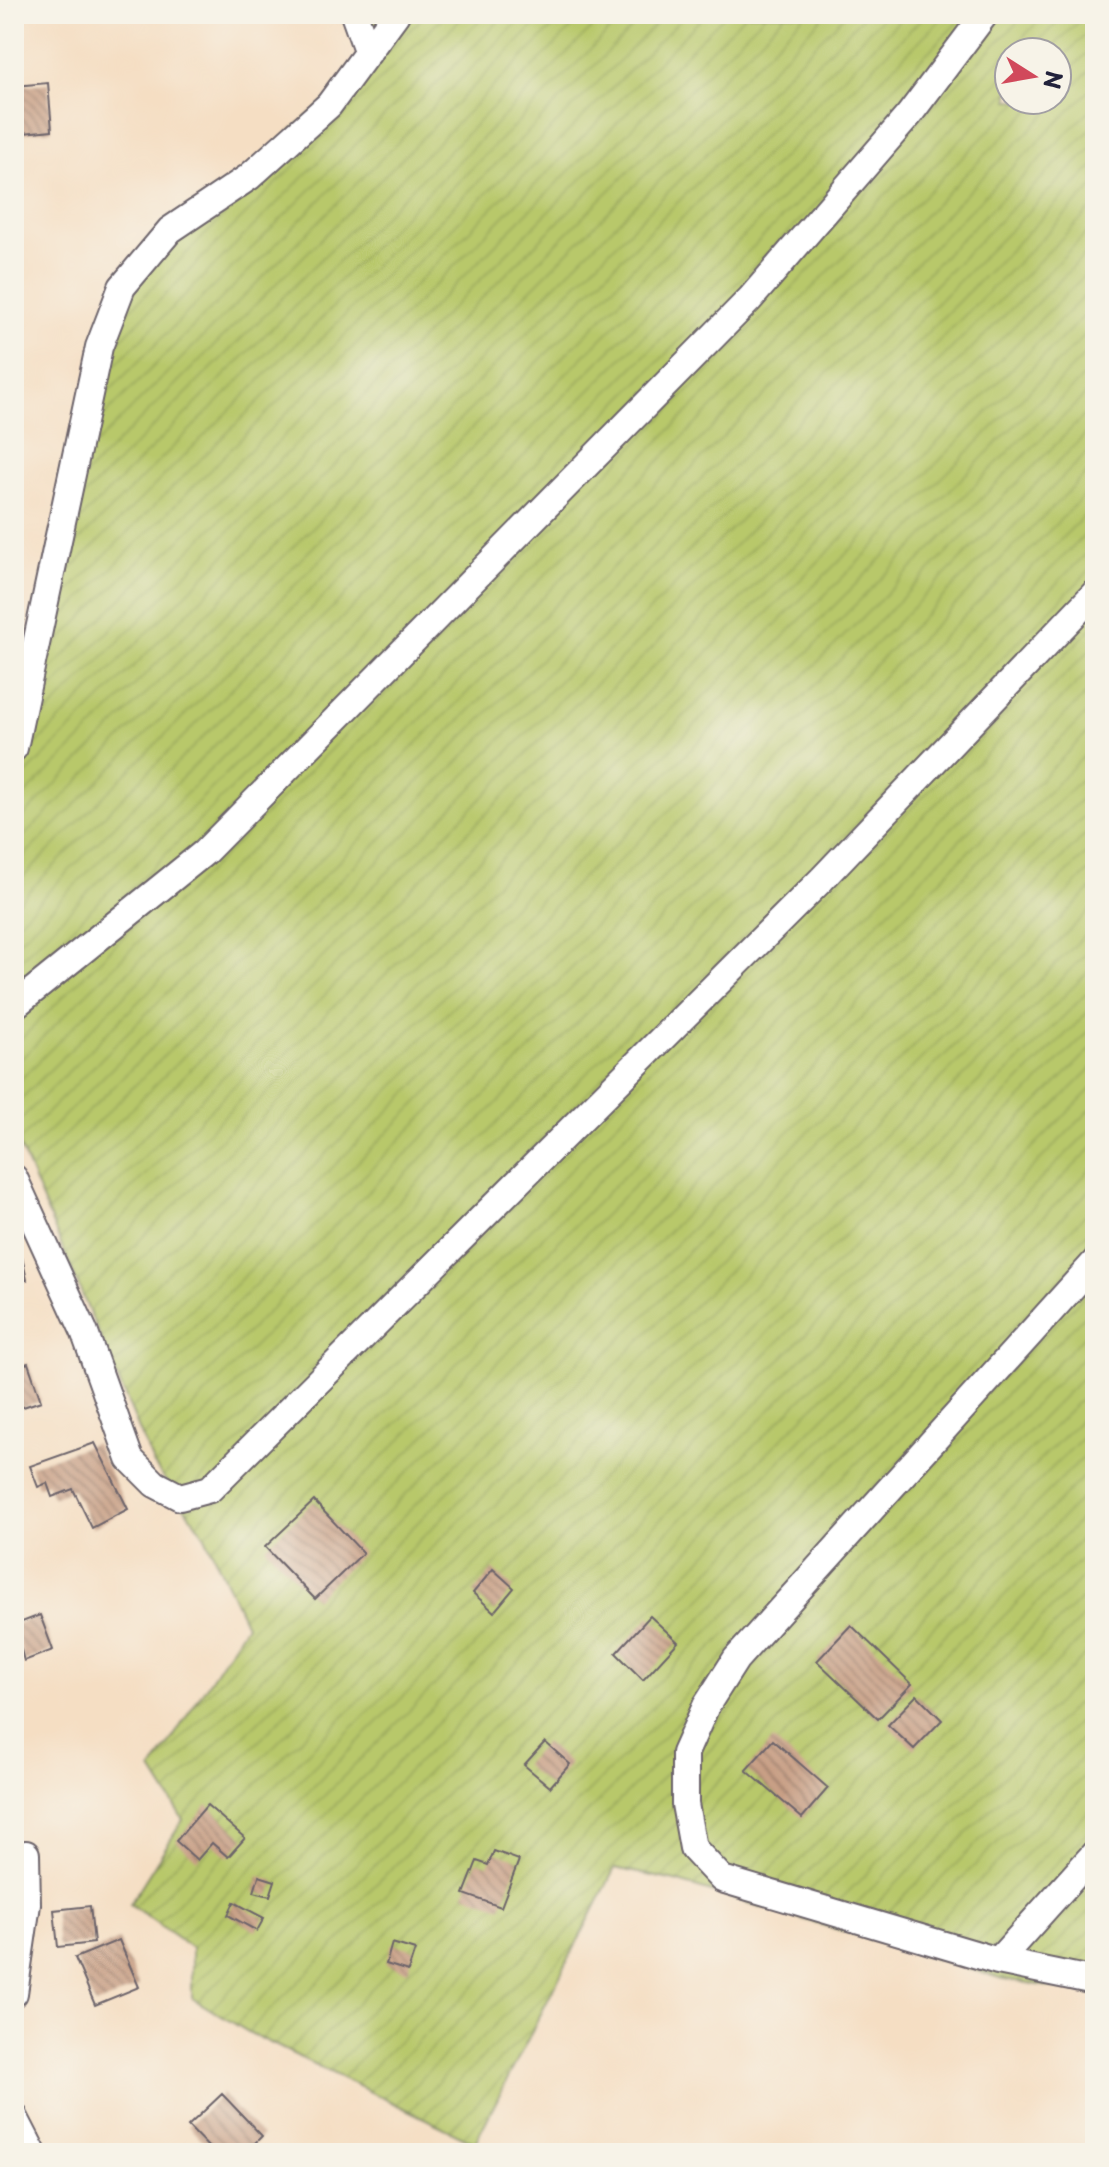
<svg xmlns="http://www.w3.org/2000/svg" width="1109" height="2167" font-family="'Playpen Sans',sans-serif">
  <defs>
    <pattern id="garden-furrows" width="10" height="10" patternUnits="userSpaceOnUse" patternTransform="scale(2)"><rect width="10" height="10" fill="#b8c86b"/><path d="M-1 1l2-2M0 10L10 0M9 11l2-2" fill="none" stroke="#9eac5e"/></pattern>
    <pattern id="building-back-hatch" width="6" height="6" patternUnits="userSpaceOnUse" patternTransform="scale(2)"><rect width="6" height="6" fill="#c89f85"/><path d="M-1 5l2 2M0 0l6 6M5-1l2 2" fill="none" stroke="#a2816e"/></pattern>
  </defs>
  <rect width="100%" height="100%" fill="#f7f3e8"/>
  <filter id="ink" filterUnits="userSpaceOnUse"><feTurbulence type="fractalNoise" baseFrequency=".0125" numOctaves="2"/><feDisplacementMap in="SourceGraphic" scale="16" xChannelSelector="R" yChannelSelector="G"/><feConvolveMatrix kernelMatrix="1 2 1 2 8 2 1 2 1" color-interpolation-filters="sRGB"/></filter>
  <filter id="wash" filterUnits="userSpaceOnUse"><feTurbulence type="fractalNoise" baseFrequency=".006" numOctaves="4" result="noise"/><feDisplacementMap in="SourceGraphic" scale="32" xChannelSelector="R" yChannelSelector="G"/><feGaussianBlur stdDeviation="1.8" result="paint"/><feColorMatrix in="noise" values="0 0 0 0 0 0 0 0 0 0 0 0 0 0 0 0 0 1.4 0 .05"/><feComposite in="paint" operator="in"/></filter>
  <g filter="url(#wash)">
    <rect width="100%" height="100%" fill="#f5dec3"/>
    <!-- garden -->
    <path fill="url(#garden-furrows)" stroke="#6d7553" stroke-width="2" fill-rule="evenodd" d="M 364,14 L 1095,14 L 1095,1995 L 1000,1978 L 675,1881 L 615,1868 L 475,2143 L 250,2033 L 192,1998 L 192,1948 L 130,1904 L 183,1820 L 152,1770 L 246,1625 L 205,1536 L 154,1465 L 20,1147 L 14,1100 L 14,777 L 33,672 L 110,349 L 132,286 L 175,233 L 377,55 ZM 1009,52 L 1057,52 L 1057,100 L 1009,100 Z"/>
    <g id="blocks">
      <!-- building -->
      <path fill="url(#building-back-hatch)" d="M 48,83 L 52,130 L 14,134 L 14,86 Z
        M 22,1257 L 27,1280 L 14,1282 L 14,1258 Z
        M 28,1363 L 41,1401 L 14,1410 L 14,1368 Z
        M 95,1443 L 128,1509 L 92,1528 L 73,1489 L 52,1497 L 47,1483 L 38,1487 L 30,1466 Z
        M 314,1501 L 363,1553 L 315,1599 L 265,1547 Z
        M 493,1569 L 514,1588 L 494,1612 L 473,1593 Z
        M 40,1615 L 53,1650 L 24,1661 L 14,1625 Z
        M 650,1616 L 678,1642 L 643,1680 L 616,1653 Z
        M 851,1625 L 912,1684 L 878,1719 L 817,1661 Z
        M 917,1695 L 942,1720 L 914,1749 L 888,1725 Z
        M 773,1740 L 828,1788 L 802,1818 L 746,1770 Z
        M 545,1742 L 570,1764 L 550,1787 L 524,1765 Z
        M 207,1805 L 245,1838 L 228,1857 L 212,1843 L 197,1860 L 176,1841 Z
        M 494,1851 L 519,1860 L 501,1907 L 464,1894 L 477,1861 L 488,1865 Z
        M 259,1876 L 275,1881 L 270,1896 L 254,1892 Z
        M 234,1902 L 264,1918 L 257,1931 L 228,1915 Z
        M 90,1906 L 94,1943 L 58,1947 L 54,1910 Z
        M 119,1940 L 139,1987 L 95,2005 L 75,1958 Z
        M 392,1943 L 415,1950 L 408,1971 L 386,1964 Z
        M 222,2094 L 262,2136 L 245,2153 L 214,2153 L 188,2126 Z"/>
    </g>
  </g>
  <g filter="url(#ink)">
    <use href="#blocks" fill-opacity="0" stroke="#6c646b" stroke-width="2"/>
    <g fill="none" stroke-linecap="round" stroke-linejoin="round">
      <defs>
        <path id="lane" d="M 354,14 L 368,53
          M 14,748 L 99,347 L 122,287 L 170,230 L 249,177 L 329,105 L 396,14
          M 14,1006 L 205,852 L 750,299 L 909,115 L 985,14
          M 14,1178 L 84,1331 L 130,1459 L 155,1484 L 180,1497 L 210,1489 L 822,879 L 1095,593
          M 1095,1262 L 736,1659 L 706,1706 L 685,1753 L 685,1804 L 693,1848 L 722,1879 L 998,1961 L 1095,1981
          M 998,1961 L 1095,1853
          M 14,1993 L 27,1904 L 26,1854
          M 14,2116 L 33,2153"/>
      </defs>
      <!-- lane casing -->
      <use href="#lane" stroke="#6c646b" stroke-width="30"/>
      <!-- lane -->
      <use href="#lane" stroke="#fff" stroke-width="26"/>
    </g>
  </g>
  <!-- margin -->
  <rect width="1109" height="2167" fill="none" stroke="#f7f3e8" stroke-width="48"/>
  <!-- north arrow -->
  <g transform="translate(1033 76) rotate(101)"><circle r="38" fill="#f7f3e8" stroke="#a29fa3" stroke-width="2"/>
  <path d="M0-6L14 30L0 20L-14 30Z" fill="#d1495b"/>
  <text y="-12" font-size="22" font-weight="bold" text-anchor="middle" fill="#22223b">N</text>
  </g>
</svg>
